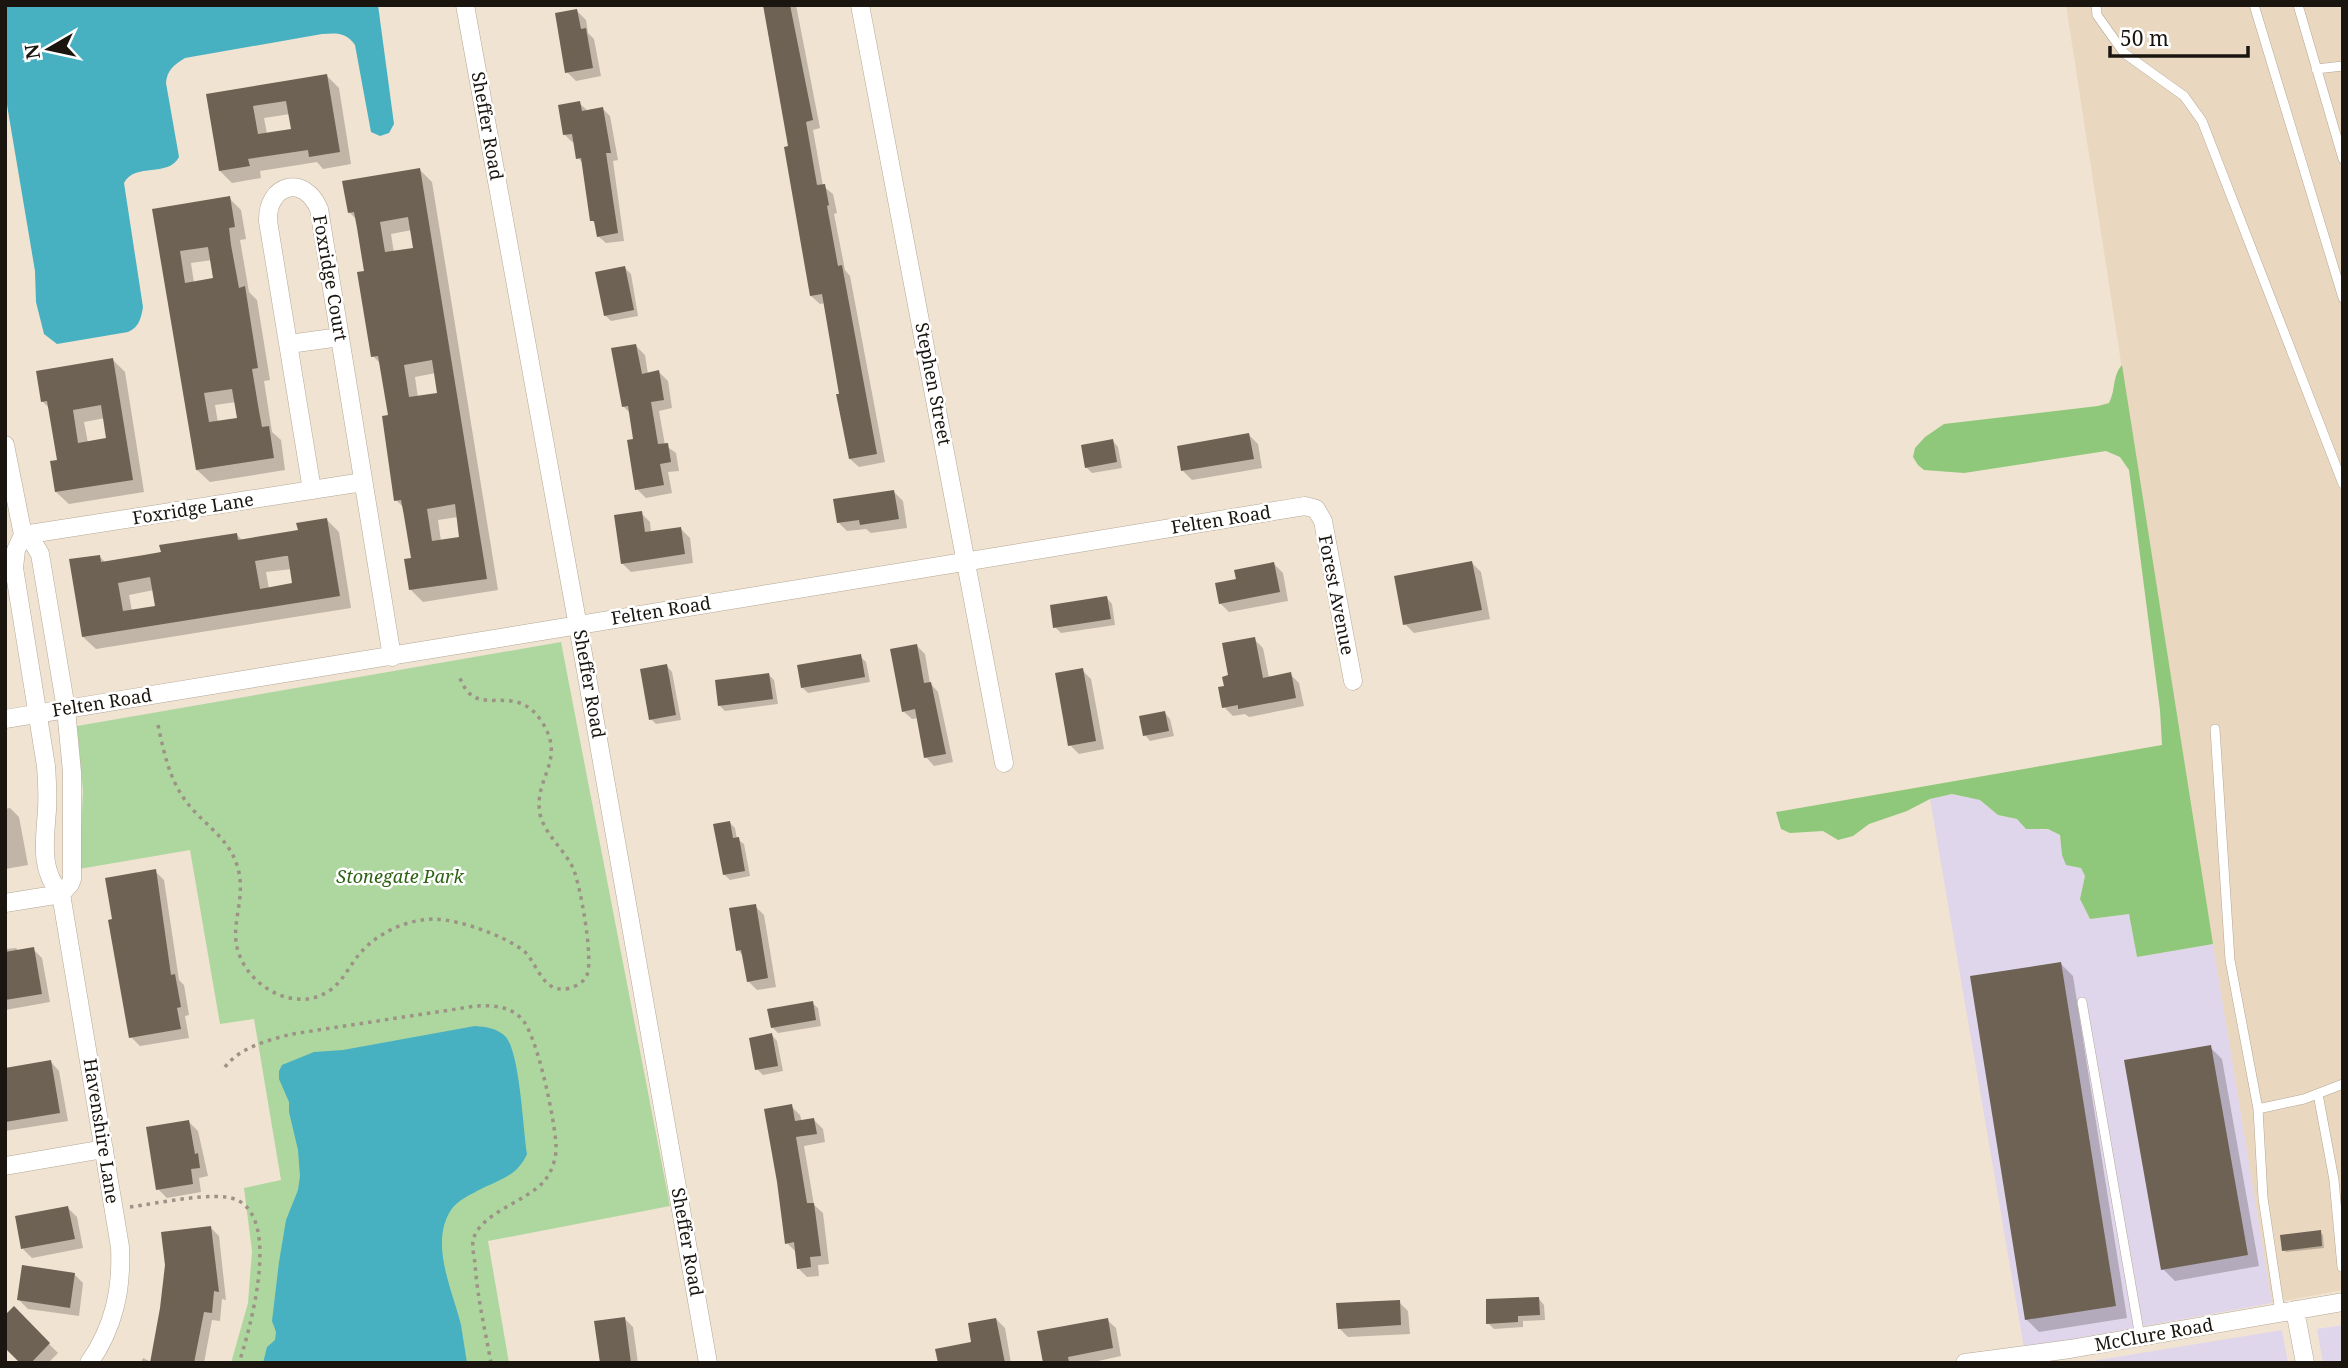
<svg xmlns="http://www.w3.org/2000/svg" width="2348" height="1368" font-family="'Noto Serif',serif">
  <rect width="100%" height="100%" fill="#f0e3d1"/>
  <!-- built -->
  <path fill="#ead7bf" d="M 2066,5 L 2343,5 L 2343,1290 L 2272,1303 L 2179,739 Z"/>
  <!-- industrial -->
  <path fill="#e0d6eb" d="M 1952,794 L 1980,800 L 1998,815 L 2017,819 L 2041,830 L 2048,829 L 2060,835 L 2062,855 L 2081,868 L 2085,876 L 2080,899 L 2090,919 L 2129,914 L 2137,957 L 2213,944 L 2272,1303 L 2024,1348 L 1930,799 Z
    M 2343,1325 L 2343,1363 L 2323,1363 L 2317,1329 Z
    M 2282,1330 L 2288,1363 L 2080,1363 Z"/>
  <!-- green -->
  <path fill="#aed7a0" d="M 561,642 L 670,1206 L 488,1241 L 509,1363 L 231,1363 L 248,1303 L 252,1251 L 244,1188 L 281,1180 L 254,1019 L 220,1024 L 190,850 L 79,869 L 83,791 L 77,726 Z"/>
  <!-- forest -->
  <path fill="#8fc87a" d="M 2122,365 L 2213,944 L 2137,957 L 2129,914 L 2090,919 L 2080,899 L 2085,876 L 2081,868 L 2066,865 L 2062,855 L 2060,835 L 2048,829 L 2026,829 L 2017,819 L 1998,815 L 1980,800 L 1952,794 L 1930,799 L 1907,811 L 1869,824 L 1853,836 L 1838,840 L 1823,831 L 1790,833 L 1781,829 L 1776,812 L 2162,745 L 2160,710 L 2129,470 L 2120,457 L 2106,451 L 1964,473 L 1924,470 L 1918,465 L 1913,457 L 1915,448 L 1925,437 L 1944,424 L 2098,406 L 2109,403 C 2116,390 2112,376 2122,365 Z"/>
  <!-- water -->
  <path fill="#47b0c1" d="M 5,5 L 378,5 L 394,124 L 389,133 L 380,136 L 371,132 L 355,45 C 346,32 337,33 322,34 L 185,58 C 174,65 167,70 166,83 L 179,157 C 168,178 135,162 124,183 L 143,307 C 141,319 139,327 128,332 L 57,344 L 44,334 L 36,302 L 35,271 L 5,93 Z
    M 475,1026 C 487,1027 496,1028 505,1036 C 520,1051 523,1130 527,1154 C 517,1177 498,1180 477,1191 C 468,1196 457,1201 451,1210 C 429,1244 453,1291 461,1325 C 463,1338 465,1350 467,1363 L 263,1363 L 267,1347 L 275,1340 L 276,1332 L 272,1321 L 279,1262 L 286,1220 L 298,1190 L 300,1176 L 298,1150 L 289,1112 L 289,1102 L 279,1079 L 279,1071 L 282,1065 L 314,1052 L 343,1050 Z"/>
  <!-- shadow -->
  <path fill="#0003" fill-rule="evenodd" d="M 765,5 L 796,5 L 820,128 L 813,130 L 823,186 L 833,194 L 837,213 L 834,214 L 845,270 L 850,276 L 885,462 L 859,467 L 850,459 L 825,303 L 820,304 L 811,296 L 790,148 Z
    M 577,11 L 586,20 L 588,33 L 594,39 L 601,76 L 576,81 L 567,72 Z
    M 327,76 L 339,88 L 351,164 L 323,169 L 317,162 L 260,171 L 261,178 L 232,183 L 220,171 L 208,95 ZM 290,114 L 293,130 L 267,134 L 264,118 Z
    M 579,103 L 588,111 L 603,109 L 610,116 L 618,160 L 613,161 L 624,241 L 606,243 L 598,236 L 597,225 L 592,220 L 583,163 L 578,158 L 575,141 L 572,142 L 564,134 Z
    M 420,170 L 432,182 L 498,590 L 423,602 L 411,590 L 413,560 L 404,508 L 396,500 L 390,417 L 381,364 L 373,356 L 366,272 L 357,220 L 349,212 ZM 412,230 L 415,249 L 394,253 L 391,234 ZM 436,373 L 439,394 L 418,398 L 415,377 ZM 458,517 L 461,538 L 441,541 L 438,520 Z
    M 229,198 L 241,210 L 246,239 L 240,240 L 249,292 L 257,300 L 270,380 L 264,381 L 272,432 L 281,440 L 285,470 L 210,482 L 197,470 L 154,211 ZM 212,260 L 215,280 L 194,283 L 191,263 ZM 236,402 L 239,419 L 218,423 L 215,405 Z
    M 625,268 L 631,274 L 638,316 L 611,321 L 605,315 Z
    M 636,346 L 645,355 L 648,374 L 659,372 L 668,381 L 672,408 L 659,411 L 665,445 L 676,453 L 679,471 L 668,472 L 672,493 L 646,498 L 637,489 L 635,440 L 631,414 L 624,407 Z
    M 113,360 L 125,372 L 144,492 L 69,504 L 56,492 L 59,462 L 50,409 L 42,401 ZM 105,418 L 108,440 L 88,443 L 84,422 Z
    M 1249,435 L 1258,444 L 1262,468 L 1192,480 L 1183,471 Z
    M 1113,441 L 1118,447 L 1122,468 L 1092,473 L 1086,467 Z
    M 894,492 L 903,501 L 907,528 L 871,533 L 866,529 L 847,531 L 838,522 Z
    M 641,513 L 650,522 L 651,533 L 681,529 L 690,538 L 693,563 L 631,572 L 622,563 Z
    M 327,520 L 339,532 L 351,608 L 96,649 L 83,637 L 99,556 L 106,563 L 163,553 L 236,534 L 243,541 L 300,531 ZM 292,569 L 294,585 L 269,589 L 266,572 ZM 154,590 L 157,607 L 132,611 L 129,595 Z
    M 1472,563 L 1481,572 L 1490,619 L 1414,633 L 1405,624 Z
    M 1274,564 L 1283,573 L 1288,601 L 1229,612 L 1220,603 Z
    M 1107,598 L 1112,604 L 1115,625 L 1061,633 L 1055,627 Z
    M 1254,639 L 1263,648 L 1269,678 L 1290,674 L 1299,683 L 1304,706 L 1249,717 L 1245,714 L 1233,716 L 1224,707 L 1226,687 L 1231,677 Z
    M 916,645 L 925,654 L 930,683 L 938,692 L 953,762 L 934,766 L 926,757 L 919,718 L 912,719 L 903,711 Z
    M 860,656 L 866,662 L 870,682 L 808,693 L 802,687 Z
    M 667,666 L 672,672 L 681,720 L 656,724 L 651,719 Z
    M 1082,670 L 1091,679 L 1104,749 L 1079,754 L 1070,745 Z
    M 769,675 L 774,680 L 778,704 L 725,711 L 720,706 Z
    M 1165,713 L 1170,719 L 1174,736 L 1150,741 L 1145,735 Z
    M 10,808 L 19,817 L 28,865 L 5,869 L 5,809 Z
    M 730,823 L 735,828 L 737,839 L 744,844 L 750,876 L 730,880 L 724,874 Z
    M 155,871 L 164,880 L 179,980 L 184,985 L 189,1015 L 185,1016 L 189,1038 L 140,1046 L 131,1037 L 114,920 Z
    M 755,906 L 764,915 L 776,987 L 757,990 L 748,981 L 744,957 L 738,950 Z
    M 16,948 L 19,951 L 33,949 L 42,958 L 50,1002 L 5,1010 L 5,949 Z
    M 2061,964 L 2073,976 L 2127,1318 L 2039,1332 L 2026,1319 Z
    M 812,1003 L 818,1008 L 821,1026 L 778,1033 L 772,1027 Z
    M 772,1035 L 777,1041 L 783,1071 L 763,1075 L 757,1069 Z
    M 2210,1047 L 2222,1059 L 2259,1266 L 2175,1281 L 2163,1269 Z
    M 51,1062 L 59,1071 L 68,1121 L 5,1131 L 5,1071 Z
    M 791,1106 L 800,1115 L 802,1122 L 814,1120 L 823,1129 L 825,1142 L 804,1146 L 814,1205 L 823,1213 L 829,1264 L 818,1265 L 819,1276 L 807,1277 L 798,1268 L 797,1253 L 787,1243 Z
    M 189,1122 L 198,1131 L 208,1176 L 199,1178 L 201,1192 L 167,1198 L 158,1189 Z
    M 68,1208 L 77,1217 L 83,1248 L 32,1258 L 23,1249 Z
    M 211,1228 L 219,1236 L 226,1300 L 222,1299 L 220,1321 L 212,1320 L 204,1363 L 141,1363 L 143,1358 L 151,1362 Z
    M 2320,1232 L 2323,1235 L 2324,1248 L 2286,1252 L 2284,1250 Z
    M 74,1274 L 83,1283 L 79,1316 L 28,1309 L 19,1300 Z
    M 1539,1299 L 1544,1305 L 1545,1320 L 1523,1321 L 1523,1327 L 1494,1329 L 1488,1323 Z
    M 1399,1302 L 1408,1311 L 1410,1334 L 1348,1337 L 1339,1328 Z
    M 14,1309 L 58,1353 L 48,1363 L 22,1363 Z
    M 624,1318 L 633,1327 L 638,1363 L 601,1363 Z
    M 996,1319 L 1005,1328 L 1011,1363 L 940,1363 L 974,1343 Z
    M 1107,1320 L 1116,1328 L 1121,1356 L 1089,1363 L 1045,1363 Z"/>
  <!-- building -->
  <path fill="#6d6253" fill-rule="evenodd" d="M 763,5 L 790,5 L 813,120 L 806,122 L 817,185 L 825,184 L 829,205 L 827,206 L 838,266 L 842,265 L 877,454 L 849,459 L 836,394 L 839,394 L 822,294 L 810,296 L 784,147 L 788,146 Z
    M 577,9 L 581,29 L 586,28 L 593,68 L 565,73 L 555,13 Z
    M 327,74 L 340,152 L 309,157 L 308,150 L 248,159 L 250,166 L 219,171 L 206,94 ZM 286,101 L 291,129 L 258,134 L 253,106 Z
    M 580,101 L 582,111 L 603,107 L 611,153 L 606,153 L 618,233 L 597,237 L 594,221 L 590,221 L 581,158 L 576,159 L 572,134 L 563,135 L 558,105 Z
    M 420,168 L 487,579 L 409,590 L 404,559 L 411,558 L 404,516 L 401,500 L 394,501 L 382,416 L 388,415 L 378,356 L 371,357 L 357,272 L 364,271 L 357,228 L 354,212 L 348,213 L 342,181 ZM 408,217 L 413,248 L 385,252 L 380,222 ZM 432,360 L 437,393 L 409,397 L 404,365 ZM 455,504 L 459,537 L 432,541 L 427,509 Z
    M 230,196 L 235,227 L 229,228 L 231,245 L 239,288 L 245,286 L 258,368 L 252,369 L 259,411 L 262,427 L 269,426 L 274,458 L 196,470 L 152,209 ZM 208,247 L 213,278 L 185,283 L 180,251 ZM 232,389 L 237,418 L 209,422 L 204,393 Z
    M 625,266 L 634,310 L 604,316 L 595,272 Z
    M 636,344 L 642,374 L 659,370 L 664,400 L 651,402 L 658,444 L 668,443 L 671,462 L 660,464 L 664,485 L 635,490 L 627,440 L 633,439 L 628,406 L 622,407 L 611,348 Z
    M 113,358 L 133,480 L 55,492 L 50,461 L 57,460 L 47,401 L 41,402 L 36,371 ZM 101,405 L 106,438 L 78,443 L 73,410 Z
    M 1249,433 L 1254,459 L 1181,471 L 1177,446 Z
    M 1113,439 L 1117,462 L 1085,468 L 1081,445 Z
    M 894,490 L 899,519 L 860,525 L 859,520 L 837,523 L 833,499 Z
    M 642,511 L 645,532 L 681,527 L 685,554 L 621,564 L 614,515 Z
    M 327,518 L 340,596 L 82,637 L 69,559 L 100,555 L 101,562 L 144,555 L 161,552 L 159,545 L 237,533 L 238,540 L 298,530 L 296,523 ZM 285,556 L 288,556 L 292,583 L 260,589 L 255,561 ZM 150,577 L 155,606 L 123,611 L 118,583 Z
    M 1472,561 L 1482,610 L 1403,625 L 1394,576 Z
    M 1274,562 L 1280,592 L 1219,604 L 1215,583 L 1236,579 L 1234,570 Z
    M 1107,596 L 1111,619 L 1053,628 L 1050,605 Z
    M 1255,637 L 1263,678 L 1291,672 L 1296,698 L 1238,709 L 1238,705 L 1222,708 L 1218,687 L 1224,686 L 1222,677 L 1228,675 L 1222,643 Z
    M 917,644 L 924,683 L 931,682 L 946,754 L 924,758 L 915,709 L 902,712 L 890,649 Z
    M 861,654 L 865,677 L 801,688 L 797,665 Z
    M 667,664 L 676,715 L 649,720 L 640,669 Z
    M 1083,668 L 1096,741 L 1068,746 L 1055,673 Z
    M 769,673 L 773,699 L 718,706 L 715,680 Z
    M 1165,711 L 1169,731 L 1143,736 L 1139,716 Z
    M 730,821 L 733,838 L 739,837 L 745,871 L 723,875 L 713,824 Z
    M 156,869 L 171,975 L 175,974 L 181,1007 L 177,1008 L 181,1029 L 129,1038 L 108,920 L 112,919 L 105,878 Z
    M 756,904 L 768,978 L 747,982 L 741,950 L 736,951 L 729,908 Z
    M 34,947 L 42,994 L 5,1000 L 5,952 Z
    M 2061,962 L 2116,1306 L 2025,1320 L 1970,976 Z
    M 813,1001 L 816,1020 L 771,1028 L 767,1009 Z
    M 772,1033 L 778,1066 L 755,1070 L 749,1038 Z
    M 2211,1045 L 2248,1255 L 2161,1270 L 2124,1060 Z
    M 51,1060 L 60,1113 L 5,1122 L 5,1068 Z
    M 792,1104 L 795,1121 L 814,1118 L 817,1134 L 796,1137 L 807,1203 L 814,1203 L 821,1256 L 810,1257 L 811,1267 L 797,1269 L 794,1242 L 785,1244 L 777,1182 L 764,1109 Z
    M 189,1120 L 195,1154 L 198,1153 L 200,1168 L 191,1169 L 193,1184 L 156,1190 L 146,1127 Z
    M 68,1206 L 75,1239 L 21,1249 L 15,1216 Z
    M 211,1226 L 219,1292 L 214,1291 L 212,1313 L 204,1312 L 194,1363 L 150,1363 L 160,1308 L 165,1265 L 161,1232 Z
    M 2321,1230 L 2322,1246 L 2282,1251 L 2280,1235 Z
    M 22,1265 L 75,1273 L 70,1308 L 17,1300 Z
    M 1539,1297 L 1540,1315 L 1518,1316 L 1518,1322 L 1486,1324 L 1486,1299 Z
    M 1400,1300 L 1401,1325 L 1338,1329 L 1336,1303 Z
    M 14,1306 L 50,1343 L 31,1363 L 20,1363 L 5,1348 L 5,1315 Z
    M 625,1317 L 631,1363 L 600,1363 L 594,1321 Z
    M 996,1318 L 1005,1363 L 938,1363 L 935,1349 L 971,1342 L 968,1323 Z
    M 1108,1318 L 1113,1348 L 1068,1357 L 1069,1363 L 1043,1363 L 1037,1331 Z"/>
  <g fill="none" stroke-linecap="round" stroke-linejoin="round">
    <defs>
      <path id="lane" d="M 2096,5 L 2097,15 L 2124,53 L 2184,96 L 2202,121 L 2343,484
        M 2254,5 L 2343,298
        M 2298,5 L 2343,159
        M 2316,69 L 2343,66
        M 2215,729 L 2230,960 L 2258,1109
        M 2082,1002 L 2140,1337
        M 2318,1094 L 2334,1180 L 2342,1267
        M 2280,1312 L 2263,1198 L 2258,1109 L 2304,1099 L 2343,1084"/>
      <path id="street" d="M 465,5 L 583,654 L 708,1363
        M 860,5 L 1004,763
        M 289,344 L 340,337
        M 5,445 L 23,535 L 16,550 L 14,568 L 46,766 C 47,780 48,795 47,810 C 45,840 39,870 61,894 L 120,1247 C 122,1290 114,1327 89,1363
        M 312,490 L 268,221 C 267,184 304,174 319,209 L 392,657
        M 23,535 L 34,544 L 40,554 L 66,709 L 72,772 L 72,879 L 70,884 L 61,894
        M 23,535 L 363,482
        M 5,719 C 438,649 871,577 1305,506 L 1316,509 L 1323,521 L 1353,681
        M 5,903 L 61,894
        M 5,1166 L 104,1149
        M 2295,1310 L 2305,1363
        M 1965,1363 L 2070,1349 L 2343,1302"/>
    </defs>
    <!-- lane casing -->
    <use href="#lane" stroke="#b4a796" stroke-width="10"/>
    <!-- street casing -->
    <use href="#street" stroke="#b4a796" stroke-width="19"/>
    <!-- path -->
    <path stroke="#9c9285" stroke-width="3.5" stroke-dasharray="3.5 5" stroke-linecap="butt" d="M 158,725 C 165,758 171,787 195,812 C 211,829 229,841 237,865 C 248,899 228,925 239,954 C 251,988 296,1013 329,991 C 344,981 351,962 363,950 C 381,931 409,919 435,919 C 460,920 503,935 524,951 C 537,963 542,991 564,989 C 571,989 582,984 586,977 C 595,964 580,883 573,868 C 564,849 545,835 540,814 C 533,778 567,761 542,722 C 513,677 475,725 459,675
      M 225,1067 C 240,1047 269,1040 292,1034 L 476,1006 C 492,1005 509,1006 521,1018 C 537,1033 555,1121 556,1145 C 557,1156 552,1172 545,1180 C 529,1201 478,1213 473,1241 C 472,1247 474,1256 475,1263 C 477,1296 485,1330 491,1363
      M 130,1207 C 154,1204 217,1190 237,1200 C 281,1220 250,1329 239,1363"/>
    <!-- lane -->
    <use href="#lane" stroke="#fff" stroke-width="9"/>
    <!-- street -->
    <use href="#street" stroke="#fff" stroke-width="18"/>
  </g>
  <g text-anchor="middle" stroke-width="5" stroke-linejoin="round" paint-order="stroke">
    <!-- street labels -->
    <g font-size="18" fill="#1a150f" stroke="#fff">
      <text transform="translate(487 126) rotate(80)" y="6">Sheffer Road</text>
      <text transform="translate(330 278) rotate(80)" y="6">Foxridge Court</text>
      <text transform="translate(933 384) rotate(79)" y="6">Stephen Street</text>
      <text transform="translate(193 509) rotate(-9)" y="6">Foxridge Lane</text>
      <text transform="translate(1221 520) rotate(-9)" y="6">Felten Road</text>
      <text transform="translate(1336 595) rotate(79)" y="6">Forest Avenue</text>
      <text transform="translate(661 611) rotate(-9)" y="6">Felten Road</text>
      <text transform="translate(589 684) rotate(80)" y="6">Sheffer Road</text>
      <text transform="translate(102 703) rotate(-9)" y="6">Felten Road</text>
      <text transform="translate(101 1131) rotate(81)" y="6">Havenshire Lane</text>
      <text transform="translate(687 1242) rotate(80)" y="6">Sheffer Road</text>
      <text transform="translate(2154 1335) rotate(-10)" y="6">McClure Road</text>
    </g>
    <!-- park labels -->
    <g font-size="18" font-style="italic" fill="#2d6213" stroke="#fff">
      <text x="400" y="883">Stonegate Park</text>
    </g>
  </g>
  <!-- border -->
  <rect width="2348" height="1368" fill="none" stroke="#1a150f" stroke-width="14"/>
  <!-- north arrow -->
  <g transform="translate(49 49) rotate(261)" stroke="#ffffff" stroke-width="5" paint-order="stroke">
  <path d="M0-5L12 26L0 18L-12 26Z" fill="#1a150f"/>
  <text y="-10" font-size="19" font-weight="bold" text-anchor="middle" fill="#1a150f">N</text>
  </g>
  <!-- scale -->
  <path d="M2110 46v10h138v-10" fill="none" stroke="#1a150f" stroke-width="3.5"/>
  <text x="2120" y="46" font-size="21" fill="#1a150f" stroke="#ffffff" stroke-width="5" paint-order="stroke">50 m</text>
</svg>
